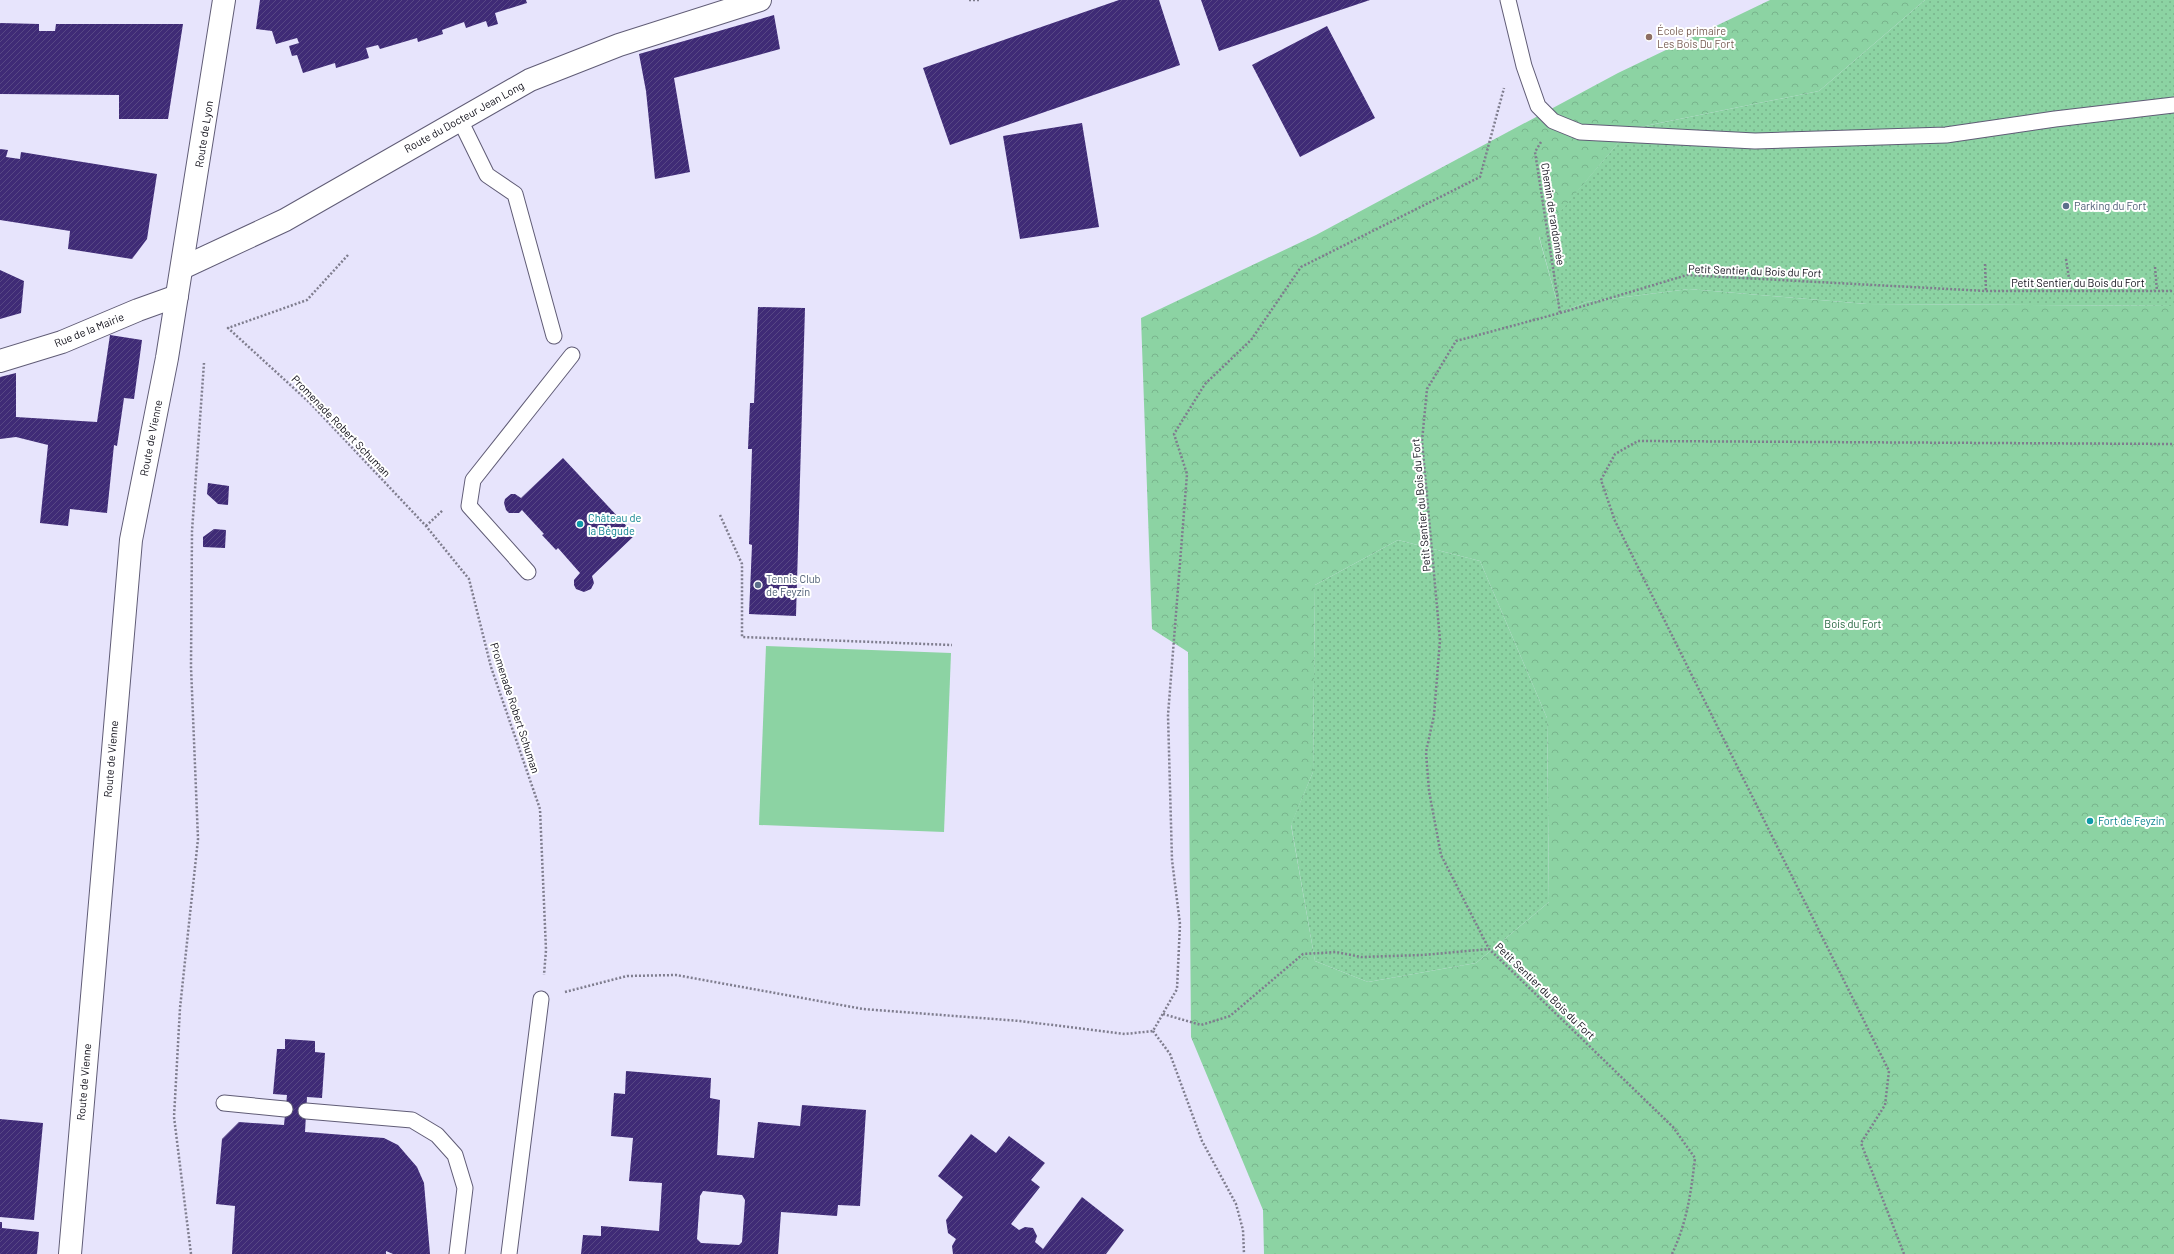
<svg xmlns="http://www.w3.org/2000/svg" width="2174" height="1254" font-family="Barlow,sans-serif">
  <defs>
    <pattern id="grass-dots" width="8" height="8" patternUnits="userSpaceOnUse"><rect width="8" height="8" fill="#8cd3a3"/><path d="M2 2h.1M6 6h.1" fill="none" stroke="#78b48c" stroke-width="1.8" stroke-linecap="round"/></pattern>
    <pattern id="forest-crowns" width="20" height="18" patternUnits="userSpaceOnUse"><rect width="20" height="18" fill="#8cd3a3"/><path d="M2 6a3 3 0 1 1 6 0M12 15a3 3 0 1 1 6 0" fill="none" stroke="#78b48c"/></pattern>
    <pattern id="building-hatch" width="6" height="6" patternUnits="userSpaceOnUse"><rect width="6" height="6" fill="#3f2b76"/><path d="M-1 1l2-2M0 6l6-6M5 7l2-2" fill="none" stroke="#574784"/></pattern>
  </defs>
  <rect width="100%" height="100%" fill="#e7e4fc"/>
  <!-- grass -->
  <path fill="url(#grass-dots)" d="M 1925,0 L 2174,0 L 2174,306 L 1867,304 L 1689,289 L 1586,302 L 1560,313 L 1539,236 L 1630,129 L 1819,91 Z
    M 1398,540 L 1480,561 L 1547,718 L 1549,902 L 1476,963 L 1368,982 L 1315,961 L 1291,824 L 1313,772 L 1315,585 Z"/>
  <!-- forest -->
  <path fill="url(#forest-crowns)" fill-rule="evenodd" d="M 1770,0 L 1925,0 L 1819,91 L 1630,129 L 1539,237 L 1560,313 L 1586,302 L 1689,289 L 1867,304 L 2174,306 L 2174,1254 L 1264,1254 L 1263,1210 L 1191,1037 L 1188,652 L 1152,629 L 1141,318 L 1316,235 L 1618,73 ZM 1398,540 L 1480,561 L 1547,718 L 1549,902 L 1476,963 L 1368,982 L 1315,961 L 1291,825 L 1313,772 L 1315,585 Z"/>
  <!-- park -->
  <path fill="#8cd3a3" d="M 766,646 L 951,653 L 944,832 L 759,825 Z"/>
  <!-- building -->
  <path fill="url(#building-hatch)" fill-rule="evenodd" d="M 260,0 L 526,0 L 527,3 L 495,13 L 498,24 L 488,27 L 486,21 L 466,28 L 464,22 L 442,30 L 443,34 L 418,42 L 417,38 L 380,49 L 378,45 L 366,48 L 369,58 L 336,68 L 335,63 L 303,73 L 297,55 L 292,56 L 289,46 L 299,43 L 297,38 L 276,44 L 272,31 L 256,29 Z
    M 1119,0 L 1159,0 L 1180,65 L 950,145 L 923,68 Z
    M 1201,0 L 1370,0 L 1219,51 Z
    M 774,15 L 780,49 L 674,78 L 690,172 L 655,179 L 646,91 L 639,54 Z
    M 0,23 L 39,24 L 39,31 L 55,31 L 56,24 L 183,24 L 168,119 L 119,119 L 119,95 L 0,94 Z
    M 1327,26 L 1375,118 L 1300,157 L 1252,65 Z
    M 1082,123 L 1099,227 L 1020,239 L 1003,136 Z
    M 0,149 L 8,150 L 6,157 L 20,159 L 21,152 L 157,174 L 147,239 L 132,259 L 68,249 L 70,231 L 0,220 Z
    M 0,270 L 24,281 L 21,313 L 0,319 Z
    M 758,307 L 805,308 L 796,616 L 749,614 L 752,545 L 749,544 L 752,449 L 748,449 L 750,403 L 754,403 Z
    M 110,335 L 142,340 L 134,399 L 124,398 L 117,446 L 114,445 L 107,513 L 70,509 L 68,526 L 40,523 L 48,445 L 16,437 L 0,439 L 0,377 L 16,373 L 16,417 L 97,422 Z
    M 563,458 L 635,535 L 592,576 L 594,583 L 591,589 L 584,592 L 576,589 L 574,585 L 574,580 L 580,573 L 558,548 L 556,550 L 542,535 L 544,534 L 522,510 L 519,513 L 509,513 L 506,510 L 504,503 L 505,499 L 511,494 L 515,494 L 521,498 Z
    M 208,483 L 229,486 L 228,505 L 218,504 L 207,494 Z
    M 214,529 L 226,530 L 225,548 L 203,547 L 203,537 Z
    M 285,1039 L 315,1041 L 315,1052 L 325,1053 L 322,1098 L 307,1097 L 305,1132 L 384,1138 L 398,1145 L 417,1167 L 424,1183 L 430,1254 L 393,1254 L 386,1251 L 386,1254 L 232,1254 L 235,1206 L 216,1204 L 222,1139 L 239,1122 L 284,1125 L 287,1095 L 273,1094 L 277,1049 L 285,1049 Z
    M 626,1071 L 711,1078 L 710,1098 L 720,1100 L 717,1155 L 754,1158 L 758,1122 L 800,1126 L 802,1105 L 866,1110 L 860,1206 L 838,1205 L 837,1216 L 781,1212 L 778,1254 L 581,1254 L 583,1235 L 601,1236 L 601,1226 L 659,1231 L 662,1183 L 629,1181 L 633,1138 L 611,1136 L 614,1093 L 625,1094 ZM 703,1191 L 742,1195 L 745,1200 L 742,1242 L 739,1245 L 701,1243 L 697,1239 L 700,1196 Z
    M 0,1119 L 43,1123 L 34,1220 L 0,1217 Z
    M 971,1134 L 996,1153 L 1009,1136 L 1045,1163 L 1031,1180 L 1040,1187 L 1011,1224 L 1019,1230 L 1025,1227 L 1033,1228 L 1037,1236 L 1035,1242 L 1043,1249 L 1082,1197 L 1124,1230 L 1106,1254 L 953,1254 L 952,1246 L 956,1239 L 948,1233 L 946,1220 L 963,1197 L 938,1176 Z
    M 0,1222 L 2,1222 L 2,1228 L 39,1232 L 37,1254 L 0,1254 Z"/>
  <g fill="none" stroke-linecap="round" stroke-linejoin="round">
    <defs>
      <path id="service" d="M 1508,0 L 1524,66 L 1538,106 L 1553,121 L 1580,132 L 1755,141 L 1946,135 L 2055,119 L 2174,105
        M 460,120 L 487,175 L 515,194 L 554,336
        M 528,572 L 469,506 L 473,480 L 572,355
        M 224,1103 L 285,1109
        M 306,1111 L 412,1120 L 437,1135 L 455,1155 L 465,1188 L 457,1254
        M 509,1254 L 541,999"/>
      <path id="minor" d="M 182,268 L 285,220 L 530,80 L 619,45 L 760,0
        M 0,361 L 62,342 L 138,310 L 177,296"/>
      <path id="primary" d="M 70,1254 L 131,540 L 167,358 L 224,0"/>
    </defs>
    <!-- service casing -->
    <use href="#service" stroke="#605c76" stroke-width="17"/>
    <!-- minor casing -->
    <use href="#minor" stroke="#605c76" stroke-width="24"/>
    <!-- primary casing -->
    <use href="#primary" stroke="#605c76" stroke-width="24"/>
    <!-- path -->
    <path stroke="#7f7d8e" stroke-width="2.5" stroke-dasharray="2 2" stroke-linecap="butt" d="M 969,0 L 979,0
      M 1541,142 L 1535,152 L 1560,313
      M 348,255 L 307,300 L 228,328 L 310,403 L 426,526 L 469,579 L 491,667 L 540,809 L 546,950 L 544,975
      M 2066,259 L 2071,291
      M 1985,264 L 1986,291
      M 2155,267 L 2157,291
      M 720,515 L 742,564 L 742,637 L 952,645
      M 426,526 L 443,510
      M 565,992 L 627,976 L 676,975 L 863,1009 L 1020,1021 L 1125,1034 L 1153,1031 L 1177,989 L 1180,924 L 1172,860 L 1168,715 L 1187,474 L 1174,434 L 1205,384 L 1251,340 L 1301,267 L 1480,177 L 1504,88
      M 1163,1014 L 1201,1025 L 1230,1016 L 1303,954 L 1336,952 L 1361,957 L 1423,955 L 1489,949
      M 1153,1031 L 1170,1054 L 1202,1141 L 1236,1204 L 1243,1230 L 1244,1254
      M 191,1254 L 174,1117 L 180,1008 L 198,839 L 191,667 L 192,531 L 204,363
      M 1672,1254 C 1687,1222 1691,1193 1695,1158 L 1673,1127 L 1489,949 L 1441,855 L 1429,791 L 1426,752 L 1434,715 L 1440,640 L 1422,441 L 1427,389 L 1456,341 L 1560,313 L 1687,275 L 1986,291 L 2174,291
      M 1904,1254 L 1861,1143 L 1885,1105 L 1889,1071 L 1615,521 L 1601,480 L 1615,454 L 1638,441 L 2174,444"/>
    <!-- service -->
    <use href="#service" stroke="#fff" stroke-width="15"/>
    <!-- minor -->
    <use href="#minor" stroke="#fff" stroke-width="22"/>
    <!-- primary -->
    <use href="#primary" stroke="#fff" stroke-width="22"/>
  </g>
  <!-- markers -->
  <circle fill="#8d6e63" stroke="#fff" stroke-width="1.5" cx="1649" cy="37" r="4"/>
  <g fill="#5c6f8a" stroke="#fff" stroke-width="1.5">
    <circle cx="2066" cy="206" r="4"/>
    <circle cx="758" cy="585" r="4"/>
  </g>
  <g fill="#0f9aa8" stroke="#fff" stroke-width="1.5">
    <circle cx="580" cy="524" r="4"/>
    <circle cx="2090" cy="821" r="4"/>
  </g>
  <g text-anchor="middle" stroke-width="4" stroke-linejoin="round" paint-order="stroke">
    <!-- education labels -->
    <g font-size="11" fill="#785e54" stroke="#fff" text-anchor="start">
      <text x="1657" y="35">École primaire<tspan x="1657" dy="13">Les Bois Du Fort</tspan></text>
    </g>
    <!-- street labels -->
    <g font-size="11" fill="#0f0e18" stroke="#fff">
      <text transform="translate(464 117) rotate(-29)" y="4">Route du Docteur Jean Long</text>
      <text transform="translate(204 134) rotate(-81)" y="4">Route de Lyon</text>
      <text transform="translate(1553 214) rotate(81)" y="4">Chemin de randonnée</text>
      <text transform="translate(1755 271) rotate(2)" y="4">Petit Sentier du Bois du Fort</text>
      <text x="2078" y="287">Petit Sentier du Bois du Fort</text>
      <text transform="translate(89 330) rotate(-22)" y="4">Rue de la Mairie</text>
      <text transform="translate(341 426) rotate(46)" y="4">Promenade Robert Schuman</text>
      <text transform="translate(151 438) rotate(-79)" y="4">Route de Vienne</text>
      <text transform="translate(1421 505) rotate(-95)" y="4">Petit Sentier du Bois du Fort</text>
      <text transform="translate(515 708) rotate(72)" y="4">Promenade Robert Schuman</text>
      <text transform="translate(111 759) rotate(-85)" y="4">Route de Vienne</text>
      <text transform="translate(1545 991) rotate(44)" y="4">Petit Sentier du Bois du Fort</text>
      <text transform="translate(84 1082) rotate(-85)" y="4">Route de Vienne</text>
    </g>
    <!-- service labels -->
    <g font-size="11" fill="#4e5e75" stroke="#fff" text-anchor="start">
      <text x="2074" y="210">Parking du Fort</text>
      <text x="766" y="583">Tennis Club<tspan x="766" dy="13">de Feyzin</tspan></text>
    </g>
    <!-- culture labels -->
    <g font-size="11" fill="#0d838f" stroke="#fff" text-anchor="start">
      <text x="588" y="522">Château de<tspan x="588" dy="13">la Bégude</tspan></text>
      <text x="2098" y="825">Fort de Feyzin</text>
    </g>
    <!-- park labels -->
    <g font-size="11" fill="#23643d" stroke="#fff">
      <text x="1853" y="628">Bois du Fort</text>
    </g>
  </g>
</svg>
